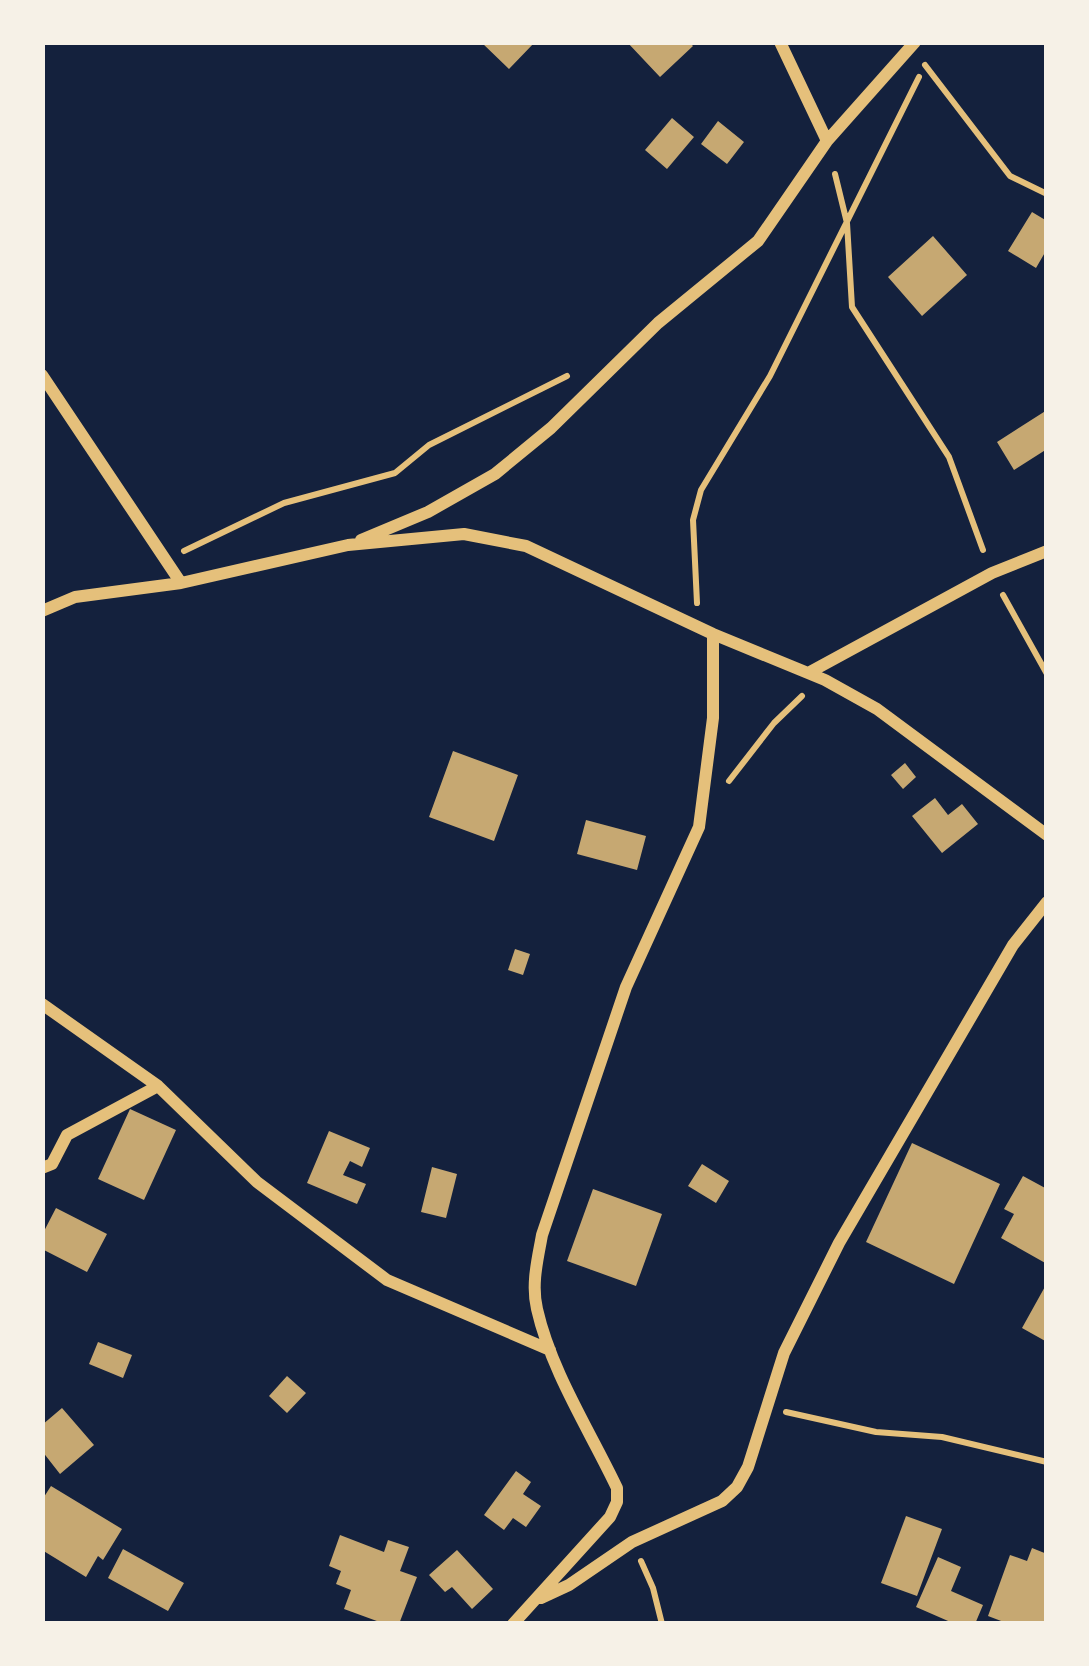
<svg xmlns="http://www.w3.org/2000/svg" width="1089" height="1666" font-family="Montserrat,sans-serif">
  <rect width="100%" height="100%" fill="#14213d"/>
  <!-- building -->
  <path fill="#c6a872" d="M 481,42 L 535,42 L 509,69 Z
    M 627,42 L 689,42 L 693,46 L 660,77 Z
    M 672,118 L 694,137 L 667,169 L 645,150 Z
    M 718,121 L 744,142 L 727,164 L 701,144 Z
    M 1032,212 L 1047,221 L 1047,249 L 1036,268 L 1008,251 Z
    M 933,236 L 967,275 L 922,316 L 888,277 Z
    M 1047,410 L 1047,449 L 1014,470 L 997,442 Z
    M 453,751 L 518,775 L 494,841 L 429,817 Z
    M 905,763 L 916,777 L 903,789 L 891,775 Z
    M 935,798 L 948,815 L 962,804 L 978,824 L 942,853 L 912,816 Z
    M 586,820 L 646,836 L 637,870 L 577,854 Z
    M 515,949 L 530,954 L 523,975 L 508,970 Z
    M 130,1109 L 176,1130 L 144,1200 L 98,1179 Z
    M 329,1131 L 370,1148 L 362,1167 L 350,1161 L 343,1175 L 366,1184 L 357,1204 L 307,1183 Z
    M 912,1143 L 1000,1184 L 954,1284 L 866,1242 Z
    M 702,1164 L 729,1181 L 716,1203 L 688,1186 Z
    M 432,1167 L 457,1174 L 446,1218 L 421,1212 Z
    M 1023,1176 L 1047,1189 L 1047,1264 L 1001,1238 L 1014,1214 L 1004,1209 Z
    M 593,1189 L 662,1214 L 636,1286 L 567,1261 Z
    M 56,1208 L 107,1234 L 87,1272 L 42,1249 L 42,1235 Z
    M 1047,1283 L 1047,1342 L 1022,1328 Z
    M 98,1342 L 132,1355 L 123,1378 L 89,1364 Z
    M 287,1376 L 306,1393 L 287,1413 L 269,1396 Z
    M 62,1408 L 94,1445 L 60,1474 L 42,1451 L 42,1425 Z
    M 516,1471 L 531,1482 L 523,1494 L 541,1506 L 526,1527 L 513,1518 L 504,1530 L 484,1515 Z
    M 51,1486 L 122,1529 L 103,1560 L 98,1556 L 86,1577 L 42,1550 L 42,1500 Z
    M 906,1516 L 942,1529 L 917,1596 L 881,1583 Z
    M 340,1535 L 384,1552 L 388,1540 L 409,1547 L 400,1571 L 417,1577 L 399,1624 L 385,1624 L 344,1609 L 351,1590 L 336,1584 L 341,1571 L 329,1566 Z
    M 1032,1548 L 1047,1554 L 1047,1624 L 1009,1624 L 988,1616 L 1010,1555 L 1027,1561 Z
    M 123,1549 L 184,1583 L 168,1611 L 108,1578 Z
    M 457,1550 L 493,1589 L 472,1609 L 452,1587 L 445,1592 L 429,1575 Z
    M 938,1557 L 961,1567 L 951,1591 L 983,1605 L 975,1624 L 955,1624 L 916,1607 Z"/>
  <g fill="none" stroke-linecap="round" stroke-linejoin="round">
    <!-- path -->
    <path stroke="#e5c07b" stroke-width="6" d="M 925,65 L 1010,176 L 1047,194
      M 835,174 L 847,223 L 852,307 L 949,457 L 983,550
      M 184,551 L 284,503 L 395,473 L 429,445 L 567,376
      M 1003,595 L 1047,674
      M 697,603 L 693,520 L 701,490 L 770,376 L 919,77
      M 729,781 L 774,723 L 802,696
      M 786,1412 L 876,1432 L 942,1437 L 1047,1462
      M 641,1561 L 653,1588 L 662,1624"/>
    <!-- minor -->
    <path stroke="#e5c07b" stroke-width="12" d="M 780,42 L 827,141
      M 42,375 L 181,583
      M 361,540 L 428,512 L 495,474 L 551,428 L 658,323 L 758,241 L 827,141 L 915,42
      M 42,611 L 75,597 L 181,583 L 348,545 L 464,534 L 526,546 L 713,634 L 825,680 L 877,709 L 1047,835
      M 810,672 L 992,573 L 1047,551
      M 42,1004 L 158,1086 L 257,1182 L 387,1280 L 550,1350
      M 42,1168 L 52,1164 L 67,1135 L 158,1086
      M 541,1598 L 569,1585 L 632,1542 L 722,1501 L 737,1487 L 748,1467 L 784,1353 L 839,1243 L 1013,945 L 1047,902
      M 513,1624 L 610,1517 L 617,1502 L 617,1488 C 590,1431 551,1371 537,1309 C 531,1284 538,1258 542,1235 L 626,987 L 699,827 L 713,718 L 713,634"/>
  </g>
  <!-- border -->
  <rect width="1089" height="1666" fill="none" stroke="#f6f1e7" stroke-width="90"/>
</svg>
